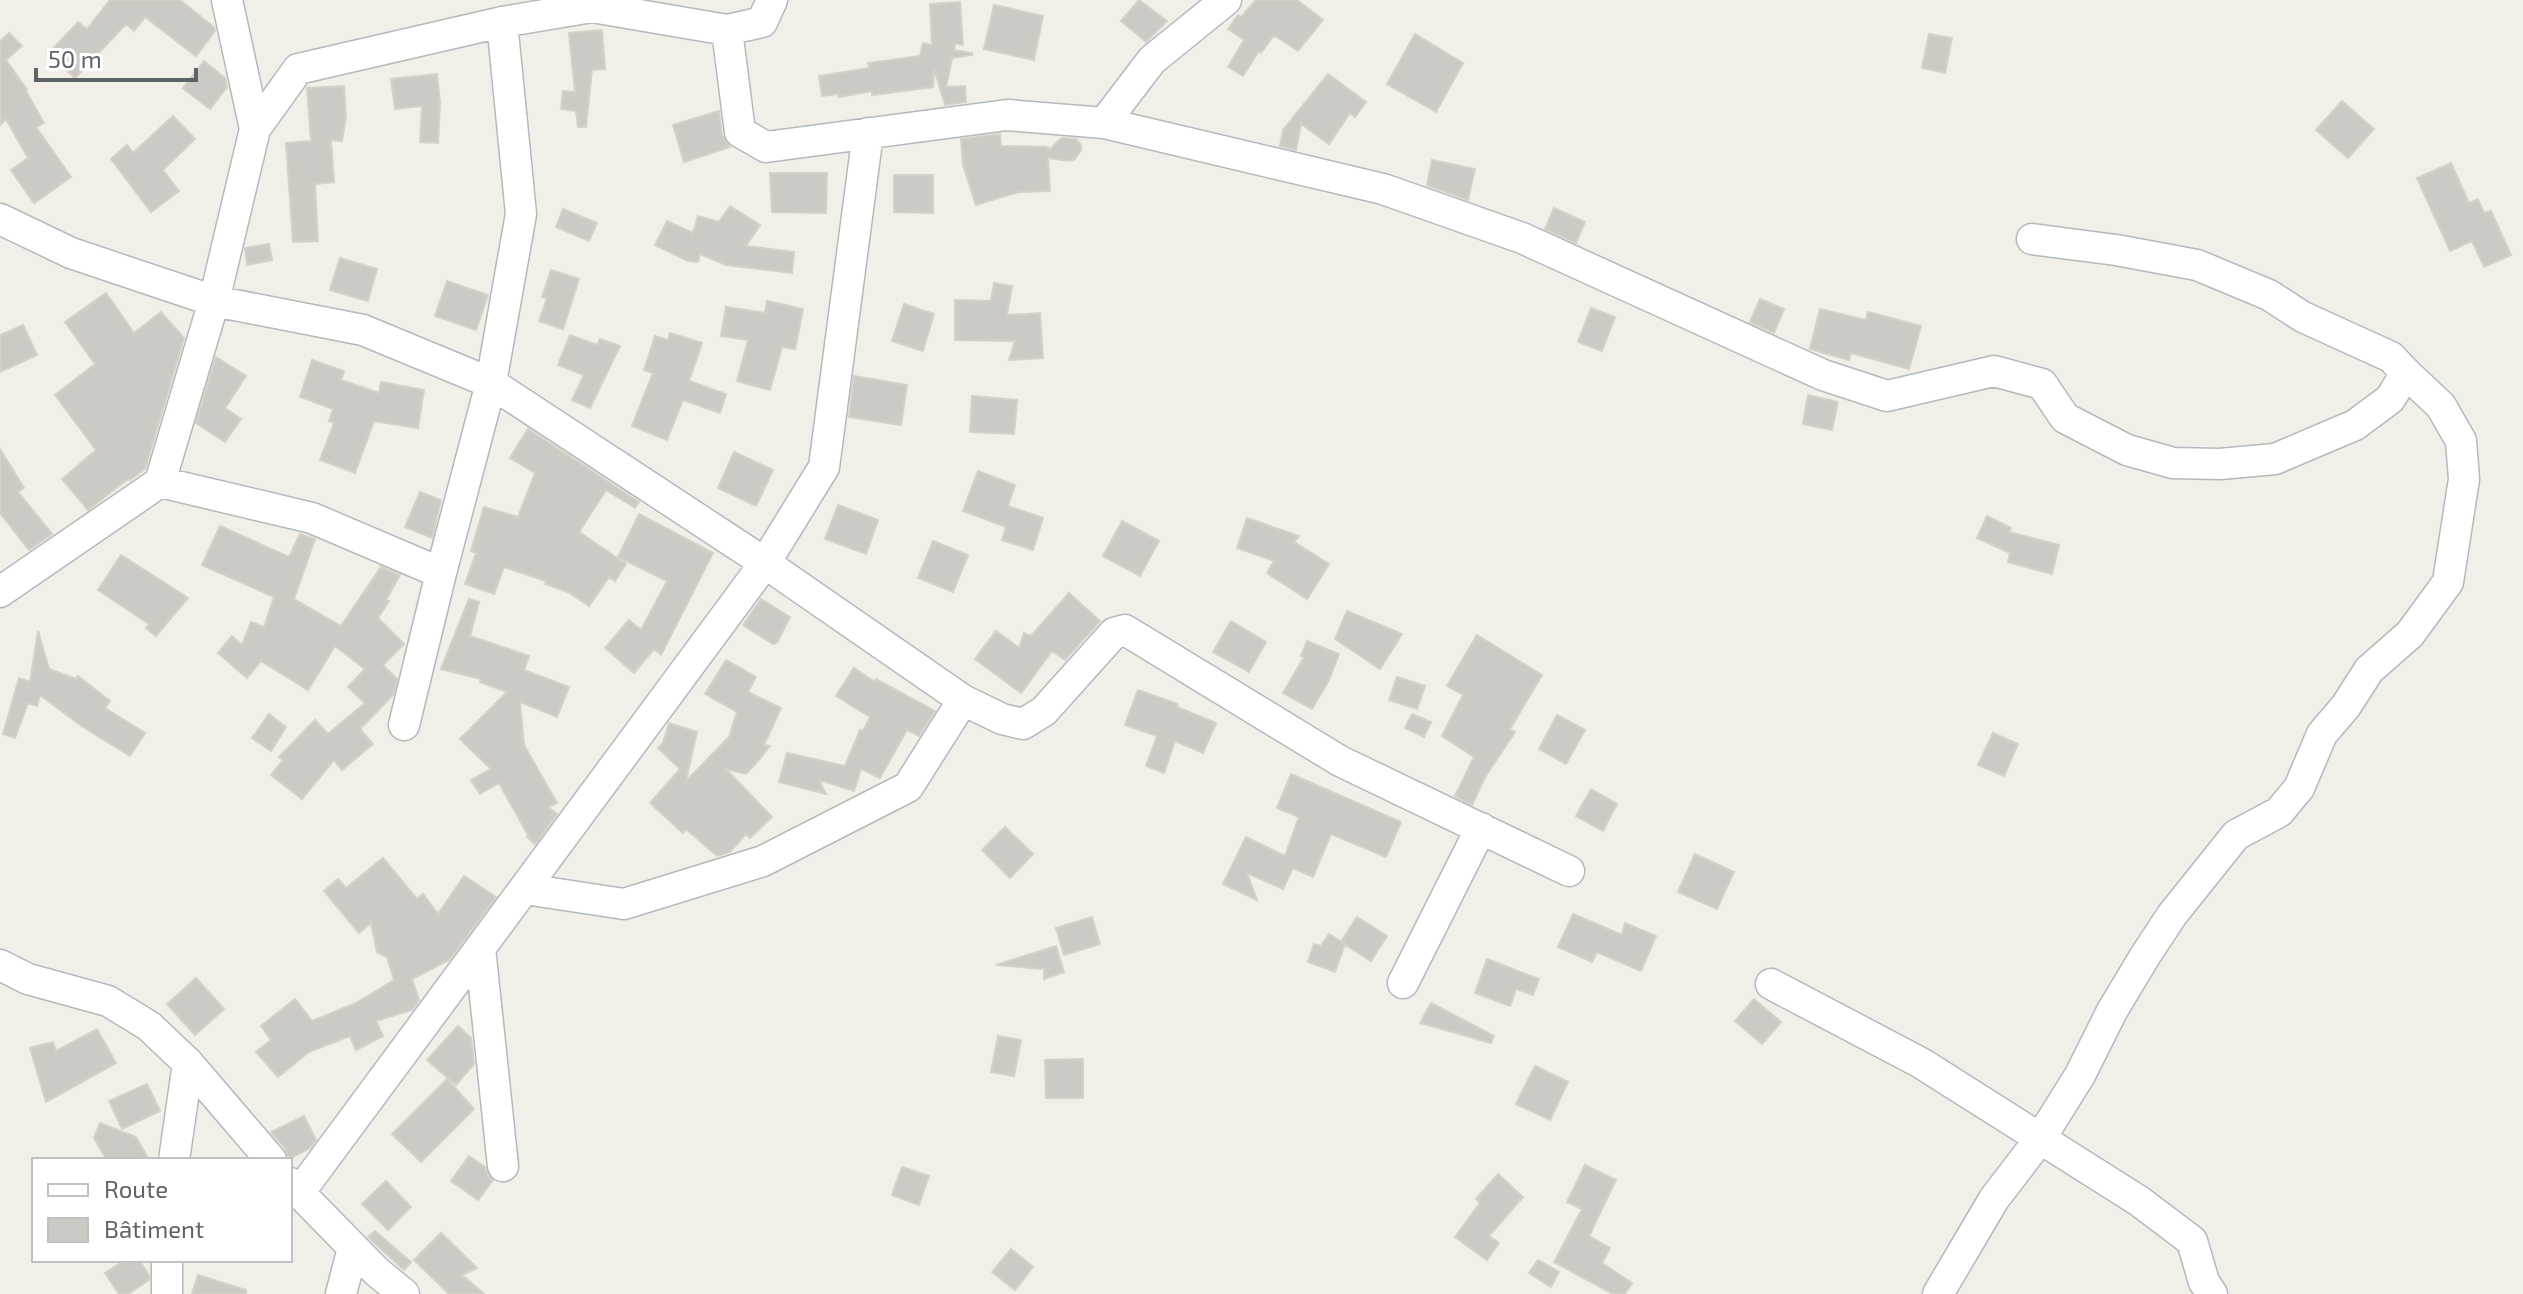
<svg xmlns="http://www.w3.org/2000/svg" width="2523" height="1294" font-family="'Exo 2',sans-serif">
  <rect width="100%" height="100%" fill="#f1efe8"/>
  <!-- building -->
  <path fill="#cccac5" stroke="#d6d1c6" stroke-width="2" d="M 110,0 L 180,0 L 214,27 L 215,31 L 196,56 L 145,17 L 134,31 L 126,24 L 75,78 L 48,54 L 78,22 L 87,29 Z
    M 1139,0 L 1167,21 L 1146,42 L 1121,21 Z
    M 1256,0 L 1297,0 L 1323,20 L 1298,51 L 1274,35 L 1261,53 L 1259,51 L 1243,76 L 1228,67 L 1244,40 L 1228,29 L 1238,15 L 1241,17 Z
    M 960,2 L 963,45 L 955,43 L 954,50 L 972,53 L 972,55 L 952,58 L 946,87 L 965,86 L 966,102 L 945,105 L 934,69 L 933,87 L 872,95 L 872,91 L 839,97 L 838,94 L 822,96 L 819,76 L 869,68 L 868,63 L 920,56 L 923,43 L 932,45 L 930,4 Z
    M 994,5 L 1043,16 L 1034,60 L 984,49 Z
    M 602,30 L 605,69 L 592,70 L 586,127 L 578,127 L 576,111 L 561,109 L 563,91 L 575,92 L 569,33 Z
    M 9,33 L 22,46 L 6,60 L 27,90 L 26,91 L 44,123 L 36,127 L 71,177 L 34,203 L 11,170 L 28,158 L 6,119 L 0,125 L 0,41 Z
    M 1415,34 L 1463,63 L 1436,112 L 1387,84 Z
    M 1929,34 L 1952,38 L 1945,73 L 1922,68 Z
    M 204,61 L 225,78 L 227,87 L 210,109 L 183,88 Z
    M 437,74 L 440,103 L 438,143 L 420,142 L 422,106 L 395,109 L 391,79 Z
    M 1328,74 L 1366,102 L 1355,117 L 1350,113 L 1329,144 L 1301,124 L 1296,150 L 1280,146 L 1283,130 Z
    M 344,86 L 346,117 L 342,141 L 331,140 L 334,182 L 315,184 L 318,241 L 293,242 L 286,143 L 311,141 L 307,88 Z
    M 2342,101 L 2374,129 L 2348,158 L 2316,130 Z
    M 719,111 L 722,135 L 730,147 L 684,162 L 673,125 Z
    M 173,116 L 195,139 L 163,170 L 179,191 L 151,212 L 111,159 L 127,145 L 133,153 Z
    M 1000,134 L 1001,146 L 1048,147 L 1048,151 L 1062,138 L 1076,139 L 1081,145 L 1081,150 L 1075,159 L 1070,161 L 1048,158 L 1050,191 L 1019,192 L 976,205 L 963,165 L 961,139 Z
    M 1432,160 L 1475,169 L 1468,200 L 1427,185 Z
    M 2451,163 L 2469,203 L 2478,199 L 2484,213 L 2491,211 L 2511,255 L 2484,267 L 2472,241 L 2450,251 L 2417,178 Z
    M 770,173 L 827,173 L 826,213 L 772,212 Z
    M 894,175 L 933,175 L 933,213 L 894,212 Z
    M 730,206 L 760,225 L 746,246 L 794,252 L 792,273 L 726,265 L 700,254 L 698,262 L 688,261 L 655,245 L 667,221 L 693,233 L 698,216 L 719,222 Z
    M 1554,208 L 1585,222 L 1576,243 L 1545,229 Z
    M 563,209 L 597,223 L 589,241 L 556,227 Z
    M 269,244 L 272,260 L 247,265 L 245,248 Z
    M 340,258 L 377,269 L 368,301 L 330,290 Z
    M 551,270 L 579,279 L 563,329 L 539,321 L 547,298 L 542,297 Z
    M 447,281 L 488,295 L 476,330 L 435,316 Z
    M 994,283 L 1012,286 L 1007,315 L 1040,313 L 1043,358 L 1009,360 L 1015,341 L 955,340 L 955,300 L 991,301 Z
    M 106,293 L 134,333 L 161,312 L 184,338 L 145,469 L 130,480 L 128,479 L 88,510 L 62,479 L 96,450 L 55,395 L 95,364 L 65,322 Z
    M 1760,299 L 1784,309 L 1774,333 L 1750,322 Z
    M 767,301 L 803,309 L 795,349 L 782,347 L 770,390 L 737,381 L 748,340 L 721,336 L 726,307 L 765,313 Z
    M 904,304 L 934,314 L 923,351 L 892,341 Z
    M 1591,308 L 1615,317 L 1602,351 L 1578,342 Z
    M 1820,309 L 1866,320 L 1868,312 L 1921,326 L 1909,369 L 1851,353 L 1849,360 L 1810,349 Z
    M 23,325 L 37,355 L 0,372 L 0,335 Z
    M 670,333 L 702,343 L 689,381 L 726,394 L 720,413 L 683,400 L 667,440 L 632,426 L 653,373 L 644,370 L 655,336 L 668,340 Z
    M 570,335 L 597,345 L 600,339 L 620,346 L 590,408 L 572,400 L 584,375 L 558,365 Z
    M 216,357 L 246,376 L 225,408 L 241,419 L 225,442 L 196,423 Z
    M 312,360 L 344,371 L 341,380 L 379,393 L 381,382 L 424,390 L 418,428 L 374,421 L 355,473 L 320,460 L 334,423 L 329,421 L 333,409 L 300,397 Z
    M 854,376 L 907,385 L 901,425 L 849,417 Z
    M 1808,395 L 1838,402 L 1832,430 L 1803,424 Z
    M 972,396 L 1017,400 L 1014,434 L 970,432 Z
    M 528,429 L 639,502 L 635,508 L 606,490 L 579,532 L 626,564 L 615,581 L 609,577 L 589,606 L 568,592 L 545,584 L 546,581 L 504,567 L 494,594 L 465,584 L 476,553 L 471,551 L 484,507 L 518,517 L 535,473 L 510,458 Z
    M 0,449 L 24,488 L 18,492 L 52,534 L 29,550 L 0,513 Z
    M 734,452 L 773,470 L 756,506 L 718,488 Z
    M 978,471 L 1015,485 L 1008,506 L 1043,518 L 1033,550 L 1002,540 L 1006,527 L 963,511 Z
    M 420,492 L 441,500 L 432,538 L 405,527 Z
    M 838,505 L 878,520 L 866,554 L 825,539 Z
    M 639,514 L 713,553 L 661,655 L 654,649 L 634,673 L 605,648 L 629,620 L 641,630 L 667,581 L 618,557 Z
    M 1987,516 L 2011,528 L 2009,532 L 2059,545 L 2052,574 L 2008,562 L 2010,553 L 1977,538 Z
    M 1247,518 L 1299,536 L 1294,542 L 1329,564 L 1307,599 L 1267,573 L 1274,561 L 1237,548 Z
    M 1122,521 L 1159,541 L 1140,576 L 1103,556 Z
    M 220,526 L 289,557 L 300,534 L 315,539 L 294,599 L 341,626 L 381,567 L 400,575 L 386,600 L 389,601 L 378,618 L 404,644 L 383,665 L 397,679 L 393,695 L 360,729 L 373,744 L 342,770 L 334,760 L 302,799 L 271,775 L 283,760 L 279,757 L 315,720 L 328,734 L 365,703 L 348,687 L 365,669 L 335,646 L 308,690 L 261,661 L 247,678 L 218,653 L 232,636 L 242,645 L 251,622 L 264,627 L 274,597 L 202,565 Z
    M 933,541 L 968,555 L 953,592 L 918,578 Z
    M 121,555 L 188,598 L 156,636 L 146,628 L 149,624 L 98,590 Z
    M 1069,593 L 1100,621 L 1065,660 L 1052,651 L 1021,693 L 975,659 L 996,631 L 1019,648 L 1024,633 L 1031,636 Z
    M 469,599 L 479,602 L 470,636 L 529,656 L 524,670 L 569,687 L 557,717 L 520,702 L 524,745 L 557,803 L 548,807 L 557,814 L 535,844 L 527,837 L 528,835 L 499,783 L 480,794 L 471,780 L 491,769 L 460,739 L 507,692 L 480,682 L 481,679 L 441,669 Z
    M 761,599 L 790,617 L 777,643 L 773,644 L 743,625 Z
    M 1347,611 L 1402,634 L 1380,669 L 1335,639 Z
    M 1231,621 L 1266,642 L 1249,672 L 1213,652 Z
    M 38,631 L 49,669 L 76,679 L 78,676 L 110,701 L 105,708 L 145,733 L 130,756 L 83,727 L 40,695 L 37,706 L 28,703 L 15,738 L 3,734 L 19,678 L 30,682 Z
    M 1477,635 L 1542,675 L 1510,729 L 1515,732 L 1485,777 L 1472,805 L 1455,796 L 1474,757 L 1442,736 L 1463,695 L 1447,686 Z
    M 1307,641 L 1339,654 L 1329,680 L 1312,709 L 1283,693 L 1304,657 L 1301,656 Z
    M 726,660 L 756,677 L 748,692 L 781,708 L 764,745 L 770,746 L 758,761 L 746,774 L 726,769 L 772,817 L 750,838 L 746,834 L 730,852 L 717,856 L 686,829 L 683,833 L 650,803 L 680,769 L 658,748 L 663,743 L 669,723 L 697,732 L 686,781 L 729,737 L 737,712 L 705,694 Z
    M 854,668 L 875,682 L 876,679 L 935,711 L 919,736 L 907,730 L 880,778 L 861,769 L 854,791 L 819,780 L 826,794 L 779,782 L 787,753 L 845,766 L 860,730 L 863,731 L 870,717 L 836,696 Z
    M 1397,677 L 1425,686 L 1417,709 L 1389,700 Z
    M 1138,690 L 1178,704 L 1177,707 L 1216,723 L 1203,753 L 1175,741 L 1164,773 L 1146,766 L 1157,736 L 1125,725 Z
    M 269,714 L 286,727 L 271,751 L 252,738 Z
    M 1412,714 L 1431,722 L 1424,737 L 1405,728 Z
    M 1557,715 L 1585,730 L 1566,764 L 1539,749 Z
    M 1993,733 L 2018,744 L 2004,776 L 1978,765 Z
    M 1291,774 L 1401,822 L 1386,857 L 1331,834 L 1313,877 L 1293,868 L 1283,889 L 1247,873 L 1257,900 L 1223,884 L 1246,837 L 1285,856 L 1299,817 L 1277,808 Z
    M 1591,789 L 1617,804 L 1603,831 L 1576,816 Z
    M 1005,827 L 1033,854 L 1010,878 L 982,850 Z
    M 1695,854 L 1734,872 L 1717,909 L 1678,892 Z
    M 383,858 L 417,899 L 423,894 L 438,914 L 464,876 L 496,897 L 449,960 L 412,979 L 419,1000 L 412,1010 L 376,1021 L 383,1036 L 356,1050 L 350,1036 L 309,1052 L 278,1077 L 256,1052 L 271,1040 L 261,1026 L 295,999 L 312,1021 L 356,1003 L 394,980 L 387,957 L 377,952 L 371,923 L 359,933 L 324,891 L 338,879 L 346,888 Z
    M 1573,914 L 1622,935 L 1625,923 L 1656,936 L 1641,971 L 1597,952 L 1592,962 L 1558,947 Z
    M 1092,917 L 1100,944 L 1064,955 L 1056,928 Z
    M 1357,917 L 1387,936 L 1371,961 L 1341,942 Z
    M 1329,934 L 1345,944 L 1335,972 L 1308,962 L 1314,944 L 1321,946 Z
    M 1056,946 L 1064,972 L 1044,979 L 1044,969 L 996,965 Z
    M 1487,959 L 1539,979 L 1533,995 L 1516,989 L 1510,1006 L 1475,993 Z
    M 196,978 L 224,1009 L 195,1035 L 167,1004 Z
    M 1754,999 L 1781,1022 L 1762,1044 L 1735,1021 Z
    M 1431,1003 L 1494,1036 L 1491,1043 L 1420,1023 Z
    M 458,1026 L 471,1038 L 474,1064 L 456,1085 L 427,1060 Z
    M 97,1029 L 116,1063 L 46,1102 L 30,1048 L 53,1042 L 56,1051 Z
    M 998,1036 L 1021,1040 L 1014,1076 L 991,1072 Z
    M 1083,1059 L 1083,1098 L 1046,1098 L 1045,1060 Z
    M 1535,1066 L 1568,1082 L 1550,1120 L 1516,1104 Z
    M 447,1079 L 474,1109 L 421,1162 L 392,1134 Z
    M 147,1084 L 160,1111 L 122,1129 L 109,1101 Z
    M 304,1116 L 316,1140 L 310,1148 L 289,1159 L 285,1148 L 271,1132 Z
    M 100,1123 L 136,1137 L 149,1160 L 107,1160 L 94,1138 Z
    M 469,1156 L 485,1167 L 488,1176 L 493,1180 L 478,1200 L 451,1181 Z
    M 1585,1165 L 1616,1180 L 1589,1236 L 1610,1248 L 1602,1263 L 1632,1283 L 1625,1294 L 1613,1294 L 1554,1262 L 1582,1209 L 1567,1202 Z
    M 902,1167 L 929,1176 L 919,1205 L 892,1195 Z
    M 1498,1174 L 1523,1197 L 1489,1236 L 1499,1243 L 1487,1260 L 1455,1237 L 1480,1203 L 1476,1199 Z
    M 386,1181 L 411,1207 L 388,1230 L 362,1204 Z
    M 375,1231 L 411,1262 L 404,1270 L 368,1237 Z
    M 441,1233 L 477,1268 L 462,1275 L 484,1294 L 449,1294 L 414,1260 Z
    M 1011,1249 L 1033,1267 L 1015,1290 L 992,1272 Z
    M 125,1260 L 139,1260 L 149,1275 L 149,1280 L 128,1294 L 119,1294 L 105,1273 Z
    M 1538,1260 L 1559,1272 L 1551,1287 L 1529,1273 Z
    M 198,1275 L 246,1290 L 246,1294 L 192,1294 Z"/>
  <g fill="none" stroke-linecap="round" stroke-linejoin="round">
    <defs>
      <path id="minor" d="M 227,0 L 255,129
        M 727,30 L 740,132 L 766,147 L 1007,115 L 1104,123 L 1383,189 L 1522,238 L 1823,375 L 1887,396 L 1994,371 L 2042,384 L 2065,418 L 2127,450 L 2173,463 L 2220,464 L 2275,459 L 2355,425 L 2390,399 L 2406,373 L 2391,357 L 2303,317 L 2269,295 L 2197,265 L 2116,250 L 2032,239
        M 1104,123 L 1152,60 L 1226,0
        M 0,219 L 71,253 L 214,301 L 363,330 L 491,383 L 765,563 L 963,700 L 1002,719 L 1023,724 L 1044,711 L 1114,633 L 1125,630 L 1340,761 L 1569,871
        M 160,482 L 312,518 L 441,573
        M 0,592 L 160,482 L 214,301 L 255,129 L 298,69 L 502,22 L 592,7 L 727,30 L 762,22 L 772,0
        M 404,725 L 441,573 L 491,383 L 521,214 L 502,22
        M 525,889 L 624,904 L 763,861 L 908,787 L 963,700
        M 480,948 L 503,1166
        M 0,965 L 28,979 L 108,1001 L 149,1026 L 188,1063 L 271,1160
        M 1403,983 L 1481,828
        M 1771,984 L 1921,1063 L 2139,1201 L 2192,1241 L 2204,1282 L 2212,1294
        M 174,1160 L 188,1063
        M 290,1183 L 377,1272 L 404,1294
        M 299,1193 L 765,563 L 824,467 L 868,133
        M 167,1294 L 167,1260
        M 341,1294 L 353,1248
        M 1938,1294 L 1994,1199 L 2040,1139 L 2080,1075 L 2112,1011 L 2145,956 L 2172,915 L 2236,835 L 2279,812 L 2299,788 L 2322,734 L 2346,706 L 2369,670 L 2410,634 L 2448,582 L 2464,479 L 2461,441 L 2441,406 L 2406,373"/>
    </defs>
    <!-- minor casing -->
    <use href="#minor" stroke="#b5b8bc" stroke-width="33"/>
    <!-- minor -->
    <use href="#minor" stroke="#fff" stroke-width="30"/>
  </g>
  <!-- legend -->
  <rect x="32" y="1158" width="260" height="104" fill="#ffffff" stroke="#bfc1c3" stroke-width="2"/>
  <rect x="48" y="1184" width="40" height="12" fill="#ffffff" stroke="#bfc1c3" stroke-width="2"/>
  <text x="104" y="1198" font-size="24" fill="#5f6368">Route</text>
  <rect x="48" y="1218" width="40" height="24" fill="#cccac5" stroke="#bfc1c3" stroke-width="2"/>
  <text x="104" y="1238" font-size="24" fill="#5f6368">Bâtiment</text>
  <!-- scale -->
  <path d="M36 68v12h160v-12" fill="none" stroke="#5f6368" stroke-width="4"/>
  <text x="48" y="68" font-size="24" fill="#5f6368" stroke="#ffffff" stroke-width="6" paint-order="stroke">50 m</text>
</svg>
